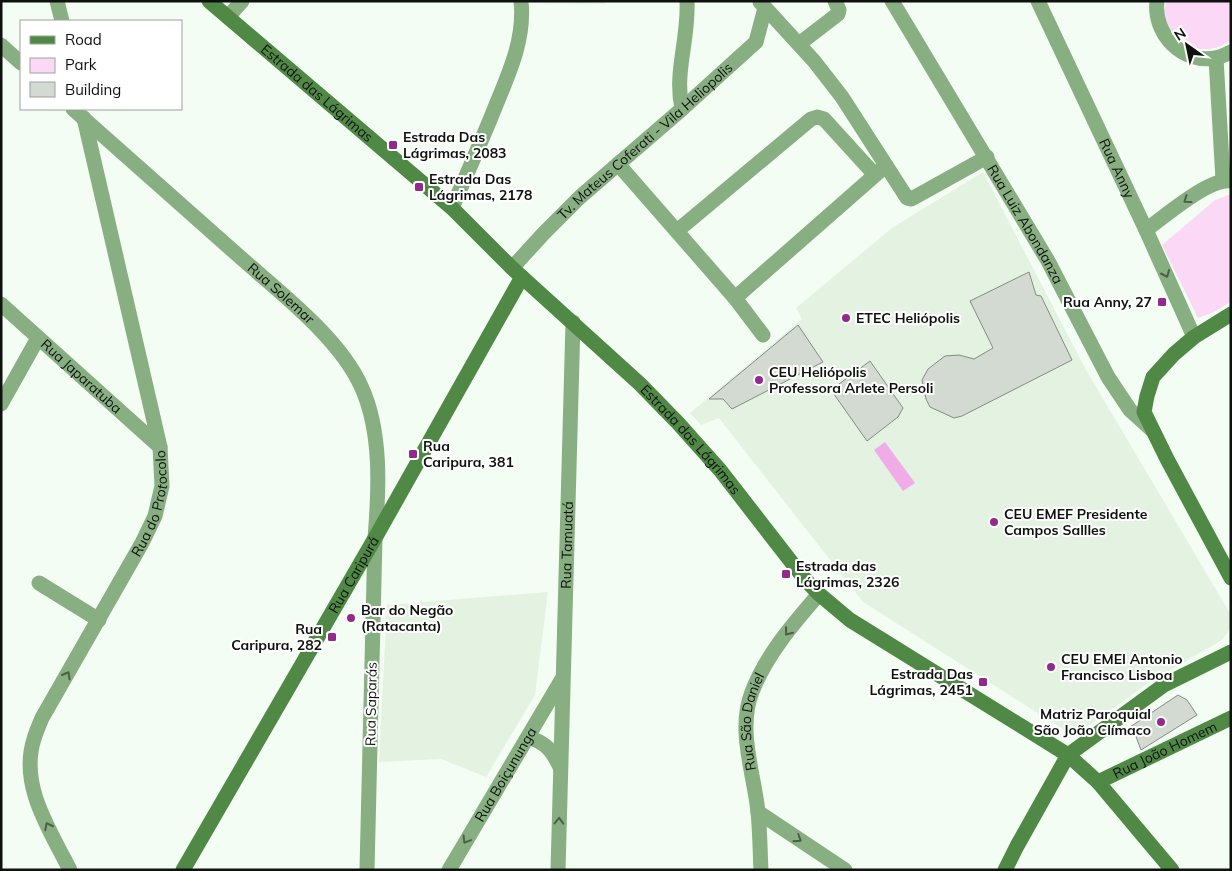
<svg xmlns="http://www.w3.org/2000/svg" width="1232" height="871" font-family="Mulish,sans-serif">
  <rect width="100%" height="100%" fill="#f4fdf3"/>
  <!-- built -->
  <path fill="#e4f2e2" d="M 533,1 L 604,1 L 605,4 L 533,3 Z
    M 983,172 L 1085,368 L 1231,615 L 1231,627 L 1222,640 L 1147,684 L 1074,736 L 863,602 L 719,418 L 701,425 L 690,413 L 802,319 L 796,308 L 892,228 Z
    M 548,592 L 535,695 L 486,777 L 441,759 L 379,762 L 387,605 Z"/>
  <!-- green -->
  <path fill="#fbd9f6" d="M 1166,1 L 1231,1 L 1231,41 C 1223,45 1214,50 1205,49 C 1181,49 1160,25 1166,1 Z
    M 1231,194 L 1231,302 L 1214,312 L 1198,318 L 1162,245 L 1215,200 Z"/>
  <!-- water -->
  <path fill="#f0ace7" d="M 885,442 L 915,483 L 903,491 L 874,450 Z"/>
  <!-- building -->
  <path fill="#d2dad1" stroke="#848c83" d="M 1029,272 L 1036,295 L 1041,296 L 1072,360 L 962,416 L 954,418 L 930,407 L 926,399 L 922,380 L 928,369 L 945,356 L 959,355 L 974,359 L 993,348 L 970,301 Z
    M 798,325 L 823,362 L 732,409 L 723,399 L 709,399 Z
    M 870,361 L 903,408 L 898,417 L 867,441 L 831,390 Z
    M 1178,695 L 1187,700 L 1197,715 L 1141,750 L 1135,734 L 1127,729 Z"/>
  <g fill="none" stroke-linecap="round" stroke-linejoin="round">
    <!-- street -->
    <g stroke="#88af81" stroke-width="15">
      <path d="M 57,1 L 62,21"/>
      <path id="s1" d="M 892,1 L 1048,261 L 1108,377 L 1130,410 L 1152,430"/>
      <path id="s2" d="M 1038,1 L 1146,230 L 1194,337"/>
      <path d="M 1157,1 C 1153,34 1182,64 1216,58 C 1221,57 1226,54 1231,52"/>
      <path d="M 760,2 L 814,61 L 842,97 L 907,198 L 911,199 L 915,197 L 987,157"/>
      <path d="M 228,17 L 242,1"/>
      <path d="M 799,44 L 838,14 L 839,10 L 835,1"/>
      <path d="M 1,45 L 21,63"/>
      <path d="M 1216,58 L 1223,180"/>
      <path id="s3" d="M 73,109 C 129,158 184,208 240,257 C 279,292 339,337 361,386 C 382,431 379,490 375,538 L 367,870"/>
      <path d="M 682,109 C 674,72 689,39 687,1"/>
      <path d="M 618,164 L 735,298 L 763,335"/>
      <path d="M 452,208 C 467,174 482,140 496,105 C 510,71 525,38 521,1"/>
      <path d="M 1146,230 C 1165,216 1209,178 1231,181"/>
      <path d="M 677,231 L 811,119 L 817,117 L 824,119 L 875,175"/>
      <path id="s4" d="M 512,268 L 544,233 L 580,197 L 682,109 L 756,42 L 765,8"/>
      <path d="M 735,298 L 882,169"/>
      <path id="s5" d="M 1,304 L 160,447"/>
      <path d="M 1,404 L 38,338"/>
      <path d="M 39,583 L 99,620"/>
      <path d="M 528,737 C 546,743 552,750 560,767"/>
      <path d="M 758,812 L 845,870"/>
      <path id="s6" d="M 70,870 C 50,830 19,785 34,739 C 36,732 39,725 42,718 L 142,543 L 155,516 L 162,486 L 160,447 L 84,118"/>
      <path id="s7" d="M 449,870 L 562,679"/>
      <path id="s8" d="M 558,870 L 573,322"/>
      <path id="s9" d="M 761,870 C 760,851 760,831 758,812 C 754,773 737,730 752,692 C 766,655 793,624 819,594"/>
    </g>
    <!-- secondary -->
    <g stroke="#508946" stroke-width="15">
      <path id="s10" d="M 209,1 L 452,208 L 512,268 L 640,384 L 678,423 L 720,470 L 803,577 L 819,594 L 850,620 L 1068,755 L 1098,782 L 1172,870"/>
      <path d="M 1231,314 L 1194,337 L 1174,354 L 1153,377 L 1147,396 L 1144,412 L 1167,459 L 1231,578"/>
      <path id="s11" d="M 1098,782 L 1231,718"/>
      <path id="s12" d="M 183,870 L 375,538 L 522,277"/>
      <path d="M 1005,870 L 1017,846 L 1068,755 L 1164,685 L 1231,652"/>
    </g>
  </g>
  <!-- one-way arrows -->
  <defs><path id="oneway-chevron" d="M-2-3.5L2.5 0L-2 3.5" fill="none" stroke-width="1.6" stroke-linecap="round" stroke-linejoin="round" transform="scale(1.25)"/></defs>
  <g stroke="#4b6048">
    <use href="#oneway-chevron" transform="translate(1187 200) rotate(144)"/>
    <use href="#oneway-chevron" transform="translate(1166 274) rotate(66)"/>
    <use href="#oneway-chevron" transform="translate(788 632) rotate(128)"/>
    <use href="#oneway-chevron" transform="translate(67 675) rotate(-60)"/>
    <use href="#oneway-chevron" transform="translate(559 821) rotate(-88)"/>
    <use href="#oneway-chevron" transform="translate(48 826) rotate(-117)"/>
    <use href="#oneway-chevron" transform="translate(798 839) rotate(33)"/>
    <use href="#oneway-chevron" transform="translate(466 840) rotate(121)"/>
  </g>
  <!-- markers -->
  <g fill="#93298b" stroke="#fff" stroke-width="2">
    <rect x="388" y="140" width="10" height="10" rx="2.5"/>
    <rect x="414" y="182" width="10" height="10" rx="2.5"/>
    <rect x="1157" y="297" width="10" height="10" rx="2.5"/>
    <circle cx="846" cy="318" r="5"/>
    <circle cx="759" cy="380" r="5"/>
    <rect x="408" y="449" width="10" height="10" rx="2.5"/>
    <circle cx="994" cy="522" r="5"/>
    <rect x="781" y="569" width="10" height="10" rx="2.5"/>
    <circle cx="351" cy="618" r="5"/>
    <rect x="327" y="632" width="10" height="10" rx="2.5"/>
    <circle cx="1051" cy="667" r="5"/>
    <rect x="978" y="677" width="10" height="10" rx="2.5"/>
    <circle cx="1161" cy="722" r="5"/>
  </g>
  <g text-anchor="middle" stroke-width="4" stroke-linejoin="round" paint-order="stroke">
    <!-- street labels -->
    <g font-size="14" fill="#0e110e" stroke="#fff">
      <text dy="5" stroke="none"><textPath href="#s10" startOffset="142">Estrada das Lágrimas</textPath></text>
      <text dy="5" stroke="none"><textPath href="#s4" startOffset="184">Tv. Mateus Coferati - Vila Heliopolis</textPath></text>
      <text dy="5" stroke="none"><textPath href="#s2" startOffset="185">Rua Anny</textPath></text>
      <text dy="5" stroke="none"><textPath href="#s1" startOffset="260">Rua Luiz Abondanza</textPath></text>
      <text dy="5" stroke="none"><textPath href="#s3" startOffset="278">Rua Solemar</textPath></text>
      <text dy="5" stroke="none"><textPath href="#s5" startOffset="108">Rua Japaratuba</textPath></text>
      <text dy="5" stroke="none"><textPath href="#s10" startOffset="652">Estrada das Lágrimas</textPath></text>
      <text dy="5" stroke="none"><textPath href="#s6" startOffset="405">Rua do Protocolo</textPath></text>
      <text dy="5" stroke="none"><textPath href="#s8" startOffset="325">Rua Tamuatá</textPath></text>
      <text dy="5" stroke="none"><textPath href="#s12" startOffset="341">Rua Caripurá</textPath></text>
      <text transform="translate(371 704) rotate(-89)" y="5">Rua Saparás</text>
      <text dy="5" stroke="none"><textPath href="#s9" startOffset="150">Rua São Daniel</textPath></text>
      <text dy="5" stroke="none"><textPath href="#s11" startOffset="74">Rua João Homem</textPath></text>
      <text dy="5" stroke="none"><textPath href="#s7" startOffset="111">Rua Boiçununga</textPath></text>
    </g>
    <!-- poi labels -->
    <g font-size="14" font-weight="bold" fill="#0e110e" stroke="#fff" text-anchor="start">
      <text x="403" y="142">Estrada Das<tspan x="403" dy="16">Lágrimas, 2083</tspan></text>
      <text x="429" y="184">Estrada Das<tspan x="429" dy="16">Lágrimas, 2178</tspan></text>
      <text x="1152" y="307" text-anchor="end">Rua Anny, 27</text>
      <text x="856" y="323">ETEC Heliópolis</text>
      <text x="769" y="377">CEU Heliópolis<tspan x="769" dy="16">Professora Arlete Persoli</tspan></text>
      <text x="423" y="451">Rua<tspan x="423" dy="16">Caripura, 381</tspan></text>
      <text x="1004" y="519">CEU EMEF Presidente<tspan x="1004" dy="16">Campos Sallles</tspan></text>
      <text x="796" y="571">Estrada das<tspan x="796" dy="16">Lágrimas, 2326</tspan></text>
      <text x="361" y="615">Bar do Negão<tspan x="361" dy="16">(Ratacanta)</tspan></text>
      <text x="322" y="634" text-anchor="end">Rua<tspan x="322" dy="16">Caripura, 282</tspan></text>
      <text x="1061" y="664">CEU EMEI Antonio<tspan x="1061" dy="16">Francisco Lisboa</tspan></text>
      <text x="973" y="679" text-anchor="end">Estrada Das<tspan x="973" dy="16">Lágrimas, 2451</tspan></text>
      <text x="1151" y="719" text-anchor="end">Matriz Paroquial<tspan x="1151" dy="16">São João Clímaco</tspan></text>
    </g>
  </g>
  <!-- border -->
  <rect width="1232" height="871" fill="none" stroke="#0e110e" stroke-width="5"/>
  <!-- legend -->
  <rect x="20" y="20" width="162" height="90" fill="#ffffff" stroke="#9fa09f"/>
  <rect x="30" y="36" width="25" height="8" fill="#508946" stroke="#9fa09f"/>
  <text x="65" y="45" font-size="15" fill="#0e110e">Road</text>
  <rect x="30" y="58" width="25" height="15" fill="#fbd9f6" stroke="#9fa09f"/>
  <text x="65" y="70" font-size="15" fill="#0e110e">Park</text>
  <rect x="30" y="82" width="25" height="15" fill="#d2dad1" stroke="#9fa09f"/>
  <text x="65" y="95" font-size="15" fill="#0e110e">Building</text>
  <!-- north arrow -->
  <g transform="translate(1187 45) rotate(327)" stroke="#ffffff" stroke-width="4" paint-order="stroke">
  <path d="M0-4L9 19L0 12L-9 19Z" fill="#0e110e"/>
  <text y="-8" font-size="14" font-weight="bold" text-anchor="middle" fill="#0e110e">N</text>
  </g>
</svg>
